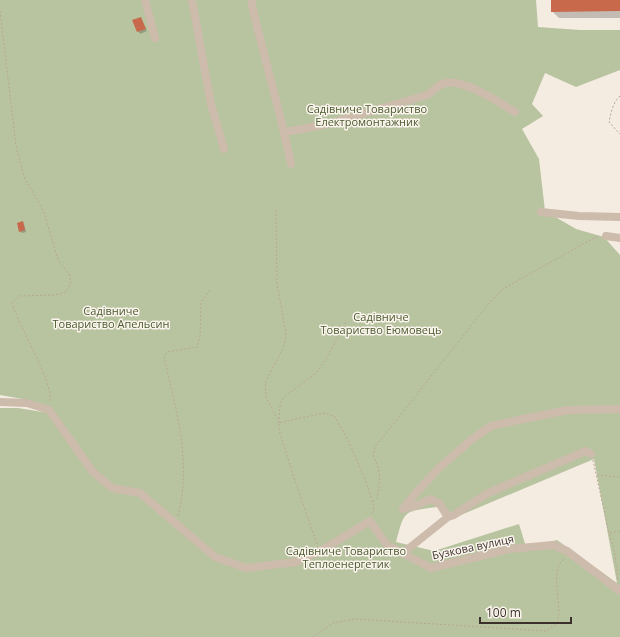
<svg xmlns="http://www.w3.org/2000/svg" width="620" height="637" font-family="'Open Sans',sans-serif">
  <rect width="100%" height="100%" fill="#f4ebe1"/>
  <!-- green -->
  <path fill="#b8c4a0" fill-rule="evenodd" d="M 0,0 L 536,0 L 538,27 L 580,30 L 620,30 L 620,70 L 576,87 L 545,73 L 532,104 L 543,116 L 522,129 L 539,159 L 545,211 L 576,229 L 604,237 L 620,255 L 620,637 L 0,637 L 0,408 L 18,408 L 55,414 L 28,400 L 0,395 ZM 594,459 L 617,583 L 557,540 L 526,547 L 519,524 L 434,551 L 396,542 C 405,509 403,512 437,507 L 449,520 Z"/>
  <!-- shadow -->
  <path fill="#0003" d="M 620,0 L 620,18 L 559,18 L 552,11 Z
    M 141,18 L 147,31 L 140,34 L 133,21 Z
    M 22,222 L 24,224 L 26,232 L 22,233 L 20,231 Z"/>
  <!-- building -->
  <path fill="#c8694b" d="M 551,0 L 620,0 L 620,11 L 551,12 Z
    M 141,17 L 146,29 L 137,32 L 132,20 Z
    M 23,221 L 25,230 L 19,232 L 17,223 Z"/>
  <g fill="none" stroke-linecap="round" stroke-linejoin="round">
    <!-- path -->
    <path stroke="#b9a596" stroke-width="1" stroke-dasharray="2 2" stroke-linecap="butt" d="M 0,11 L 16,146 L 24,177 L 44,212 L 58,260 L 69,274 L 71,283 L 66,292 L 54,295 L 20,296 L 12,303 C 19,328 53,380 50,402
      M 620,96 C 613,102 611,113 609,122 L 620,134
      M 276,210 L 277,283 L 286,335 L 284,346 L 265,383 L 266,397 L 279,422
      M 279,423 L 280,404 L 284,397 L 316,373 L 326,359 L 347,320
      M 593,460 L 609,533 L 614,549 L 618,580
      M 597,475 L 620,477
      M 373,502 L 377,498 C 380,481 382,472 373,456 L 375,447 L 489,303 L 503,289 L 592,239 L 598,237
      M 178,516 C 192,462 176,409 164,357 L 167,352 L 197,347 L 200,337 L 201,302 L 210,290
      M 610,533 L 620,531
      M 317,544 L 293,475 L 279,430 L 279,423 L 286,421 L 325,413 L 335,417 L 349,442 L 367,484 L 374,507 L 372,515
      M 151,637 L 153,637
      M 313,637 L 333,623 L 355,619 L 546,631 L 557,624 C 557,620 559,616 559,611 C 559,598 551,568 564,559"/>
    <!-- minor -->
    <path stroke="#cdbbac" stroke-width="8" d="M 145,0 L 155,38
      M 192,0 L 211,104 L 224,149
      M 252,0 L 252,5 C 264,58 280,110 291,164
      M 284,131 L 291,131 L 328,124 L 427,95 C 434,91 437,85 445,83 C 464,79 499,102 515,112
      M 541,212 L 579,216 L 620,217
      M 606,236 L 620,238
      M 0,402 L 27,403 L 49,410 L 93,472 L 112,488 L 140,493 L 215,557 L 246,568 L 296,562 L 322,550 L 370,521 L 387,545 L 431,568 L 509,549 L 553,545 L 567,551 L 620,591
      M 403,509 L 414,495 L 439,468 L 471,440 L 491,426 L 533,417 L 569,410 L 620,409
      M 448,517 L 454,515 L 488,493 L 586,451 L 591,454
      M 403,553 L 448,517 L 439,503 L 430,499 L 418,505 L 403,509"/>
  </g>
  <g text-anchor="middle" stroke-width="3" stroke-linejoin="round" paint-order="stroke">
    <!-- park labels -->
    <g font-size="11" fill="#4a5a2e" stroke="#fbf5ee">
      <text x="367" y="113">Садівниче Товариство<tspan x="367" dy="13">Електромонтажник</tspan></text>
      <text x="111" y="315">Садівниче<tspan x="111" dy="13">Товариство Апельсин</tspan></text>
      <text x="381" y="321">Садівниче<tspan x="381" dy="13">Товариство Еюмовець</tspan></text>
      <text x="346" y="555">Садівниче Товариство<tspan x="346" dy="13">Теплоенергетик</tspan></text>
    </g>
    <!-- street labels -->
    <g font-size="11" fill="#3b302b" stroke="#fbf5ee">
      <text transform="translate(473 547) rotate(-12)" y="4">Бузкова вулиця</text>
    </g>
  </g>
  <!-- scale -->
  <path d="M480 617v6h91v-6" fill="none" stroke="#3b302b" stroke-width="2"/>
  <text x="486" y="617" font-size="12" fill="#3b302b" stroke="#fbf5ee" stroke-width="3" paint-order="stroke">100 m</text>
</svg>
